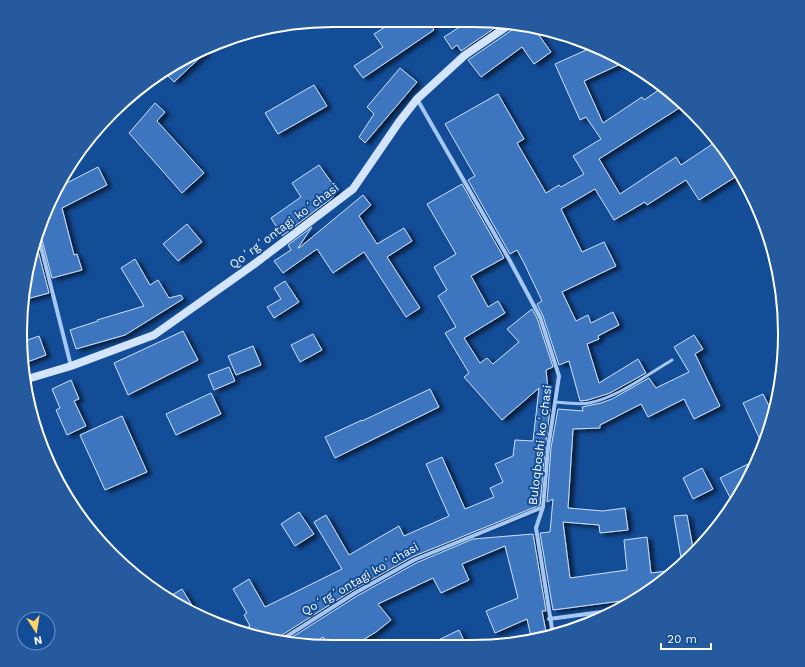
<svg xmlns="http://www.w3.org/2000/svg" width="805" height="667" font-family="'Work Sans',sans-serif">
  <defs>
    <filter id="shadow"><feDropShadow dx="4.5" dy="2.5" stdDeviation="2" flood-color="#0009"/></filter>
  </defs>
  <rect width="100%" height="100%" fill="#134c97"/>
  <!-- building -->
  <path fill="#3c76bf" stroke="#cce2fd" filter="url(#shadow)" d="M 396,20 L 428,20 L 434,30 L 363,78 L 354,66 L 383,47 L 374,34 Z
    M 469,21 L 492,21 L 502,23 L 461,51 L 457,45 L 452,49 L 444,37 Z
    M 514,26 L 536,31 L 551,52 L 534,64 L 522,47 L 481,77 L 468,60 L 512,30 Z
    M 595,46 L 625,62 L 584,81 L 603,123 L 642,97 L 644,100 L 663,87 L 684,105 L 599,159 L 620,194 L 676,157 L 681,165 L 717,141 L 732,159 L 740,174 L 699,200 L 686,180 L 647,205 L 645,202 L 614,220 L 595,189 L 561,209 L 582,252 L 604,242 L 616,266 L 562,292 L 576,321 L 588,315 L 591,323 L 613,312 L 619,325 L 598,336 L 599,339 L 587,344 L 599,383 L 638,359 L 646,373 L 610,393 L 588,400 L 580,401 L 569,361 L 559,365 L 543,316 L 537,304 L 542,301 L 524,263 L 517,250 L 510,254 L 468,180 L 475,176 L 445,124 L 498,94 L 524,139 L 517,143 L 546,193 L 559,185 L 561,187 L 584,174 L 573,156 L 601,139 L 586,117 L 580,120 L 555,64 Z
    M 206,50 L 207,51 L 174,82 L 164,72 L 177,62 Z
    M 400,68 L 417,82 L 365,143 L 359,137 L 374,114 L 367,107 Z
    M 314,85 L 327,106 L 278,134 L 265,113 Z
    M 155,103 L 165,112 L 157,121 L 204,173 L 182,193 L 129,133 Z
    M 319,165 L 337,190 L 332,198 L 282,236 L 271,218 L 301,197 L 292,183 Z
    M 98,167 L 107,185 L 62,208 L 74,255 L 77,254 L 82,270 L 52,278 L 39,228 L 59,187 Z
    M 462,184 L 504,258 L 471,276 L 488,307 L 498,301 L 505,313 L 464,338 L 480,363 L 487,358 L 493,364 L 519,342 L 507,329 L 532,309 L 537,318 L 553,367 L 546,370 L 550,409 L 545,448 L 540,505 L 412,557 L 353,590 L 279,637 L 278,639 L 240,632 L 250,626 L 244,615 L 247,613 L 233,589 L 249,579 L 265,607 L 342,569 L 314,522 L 326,515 L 349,555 L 399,526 L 404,536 L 449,516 L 426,464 L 442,457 L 465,509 L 494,497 L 490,488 L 503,482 L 495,464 L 513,456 L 515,440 L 533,441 L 539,388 L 502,420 L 464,377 L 469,373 L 445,333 L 456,327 L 438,296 L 447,290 L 434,267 L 456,254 L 427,204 Z
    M 363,195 L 371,205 L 359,216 L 377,244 L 404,228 L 412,241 L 387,257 L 420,308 L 406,317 L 364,252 L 333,273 L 317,249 L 283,273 L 274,261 L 291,250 L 288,245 L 312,227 L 298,248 L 299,248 Z
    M 187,224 L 202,242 L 178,261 L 163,244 Z
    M 35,239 L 49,293 L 23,300 L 28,275 Z
    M 135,259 L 150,285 L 158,280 L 169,298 L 181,295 L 183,299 L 125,335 L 76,349 L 70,330 L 98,321 L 97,320 L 144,306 L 121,268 Z
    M 285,281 L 299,302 L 274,318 L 267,307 L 281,299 L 274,288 Z
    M 183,331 L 198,360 L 128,395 L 114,363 Z
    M 313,334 L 322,350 L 300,362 L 291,345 Z
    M 694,335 L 703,349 L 695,354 L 720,406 L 694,419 L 684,399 L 648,417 L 641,404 L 600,425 L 600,428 L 573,429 L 568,508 L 603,511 L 625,508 L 628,530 L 600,533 L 599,525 L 563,522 L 570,578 L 627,570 L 624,540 L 647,537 L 651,573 L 675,570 L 646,594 L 636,599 L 553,610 L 540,533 L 550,532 L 553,499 L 547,502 L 551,448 L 558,409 L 583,411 L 582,407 L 601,403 L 612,399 L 649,378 L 656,388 L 689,372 L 674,347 Z
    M 39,336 L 46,355 L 22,364 L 22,342 Z
    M 253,346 L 261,365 L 236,375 L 228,356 Z
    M 229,367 L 235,381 L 214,390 L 208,375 Z
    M 71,380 L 79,399 L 74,401 L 86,426 L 67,435 L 56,410 L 60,408 L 52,389 Z
    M 430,389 L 439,407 L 335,458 L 325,437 L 362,420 L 362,421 Z
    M 211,393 L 221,414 L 176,435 L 166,414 Z
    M 763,394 L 773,414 L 763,446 L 743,403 Z
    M 122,416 L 147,472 L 105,490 L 80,435 Z
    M 758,459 L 749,476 L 734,505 L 720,478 Z
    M 702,468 L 713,489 L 693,499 L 683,478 Z
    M 299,512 L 314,534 L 295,546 L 281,524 Z
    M 687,515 L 694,554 L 682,564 L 674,516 Z
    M 533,534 L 546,611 L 542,611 L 547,637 L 532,641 L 527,619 L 495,633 L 486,611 L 518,598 L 505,546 L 462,564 L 469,580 L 441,593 L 433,578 L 378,604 L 391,620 L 376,632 L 353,646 L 329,646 L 323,637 L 310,646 L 286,641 L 357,596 L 416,563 L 473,539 Z
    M 182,589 L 198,615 L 177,605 L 167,598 Z
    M 459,630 L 467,647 L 424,647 Z"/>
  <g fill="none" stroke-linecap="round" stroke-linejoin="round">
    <!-- lane -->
    <path stroke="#a4c7f3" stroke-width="3" d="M 555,402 C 566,403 579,405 589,403 C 618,397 647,375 672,360"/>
    <!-- street -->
    <path stroke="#a4c7f3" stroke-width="4" d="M 417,99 L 510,261 L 540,317 L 559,376 L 548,448 L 543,507 L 536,528 L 553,635
      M 37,231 L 71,366
      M 549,619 L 617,610
      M 281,640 L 355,593 L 414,560 L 543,507"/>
    <!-- secondary -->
    <path stroke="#d3e5fd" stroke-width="8" d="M 24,380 L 71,366 L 154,335 L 253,265 L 353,189 L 399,122 L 417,99 L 465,55 L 509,25"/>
  </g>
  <g text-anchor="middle" stroke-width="4" stroke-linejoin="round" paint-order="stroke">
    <!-- street labels -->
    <g font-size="12" fill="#fff" stroke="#134c97">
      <text transform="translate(284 226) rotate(-37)" y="4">Qoʻrgʻontagi koʻchasi</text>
      <text transform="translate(540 445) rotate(-83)" y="4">Buloqboshi koʻchasi</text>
      <text transform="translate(360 579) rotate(-30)" y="4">Qoʻrgʻontagi koʻchasi</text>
    </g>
  </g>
  <!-- crop -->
  <path d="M0 0H805V667H0ZM333 27H472A306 306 0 0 1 778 333V334A306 306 0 0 1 472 640H333A306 306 0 0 1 27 334V333A306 306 0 0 1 333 27Z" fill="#265a9f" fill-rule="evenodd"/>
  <path fill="none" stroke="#fff" stroke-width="2" d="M333 27H472A306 306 0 0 1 778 333V334A306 306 0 0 1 472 640H333A306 306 0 0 1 27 334V333A306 306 0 0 1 333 27Z"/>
  <!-- north arrow -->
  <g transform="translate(36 631) rotate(168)"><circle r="19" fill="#134c97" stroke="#7194c1"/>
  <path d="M0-3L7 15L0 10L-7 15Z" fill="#ffd366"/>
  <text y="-6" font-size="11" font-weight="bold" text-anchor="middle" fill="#ffffff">N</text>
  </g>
  <!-- scale -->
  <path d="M661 643v6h50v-6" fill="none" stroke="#ffffff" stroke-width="2"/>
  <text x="667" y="643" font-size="12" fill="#ffffff" stroke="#134c97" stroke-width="3" paint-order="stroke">20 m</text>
</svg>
